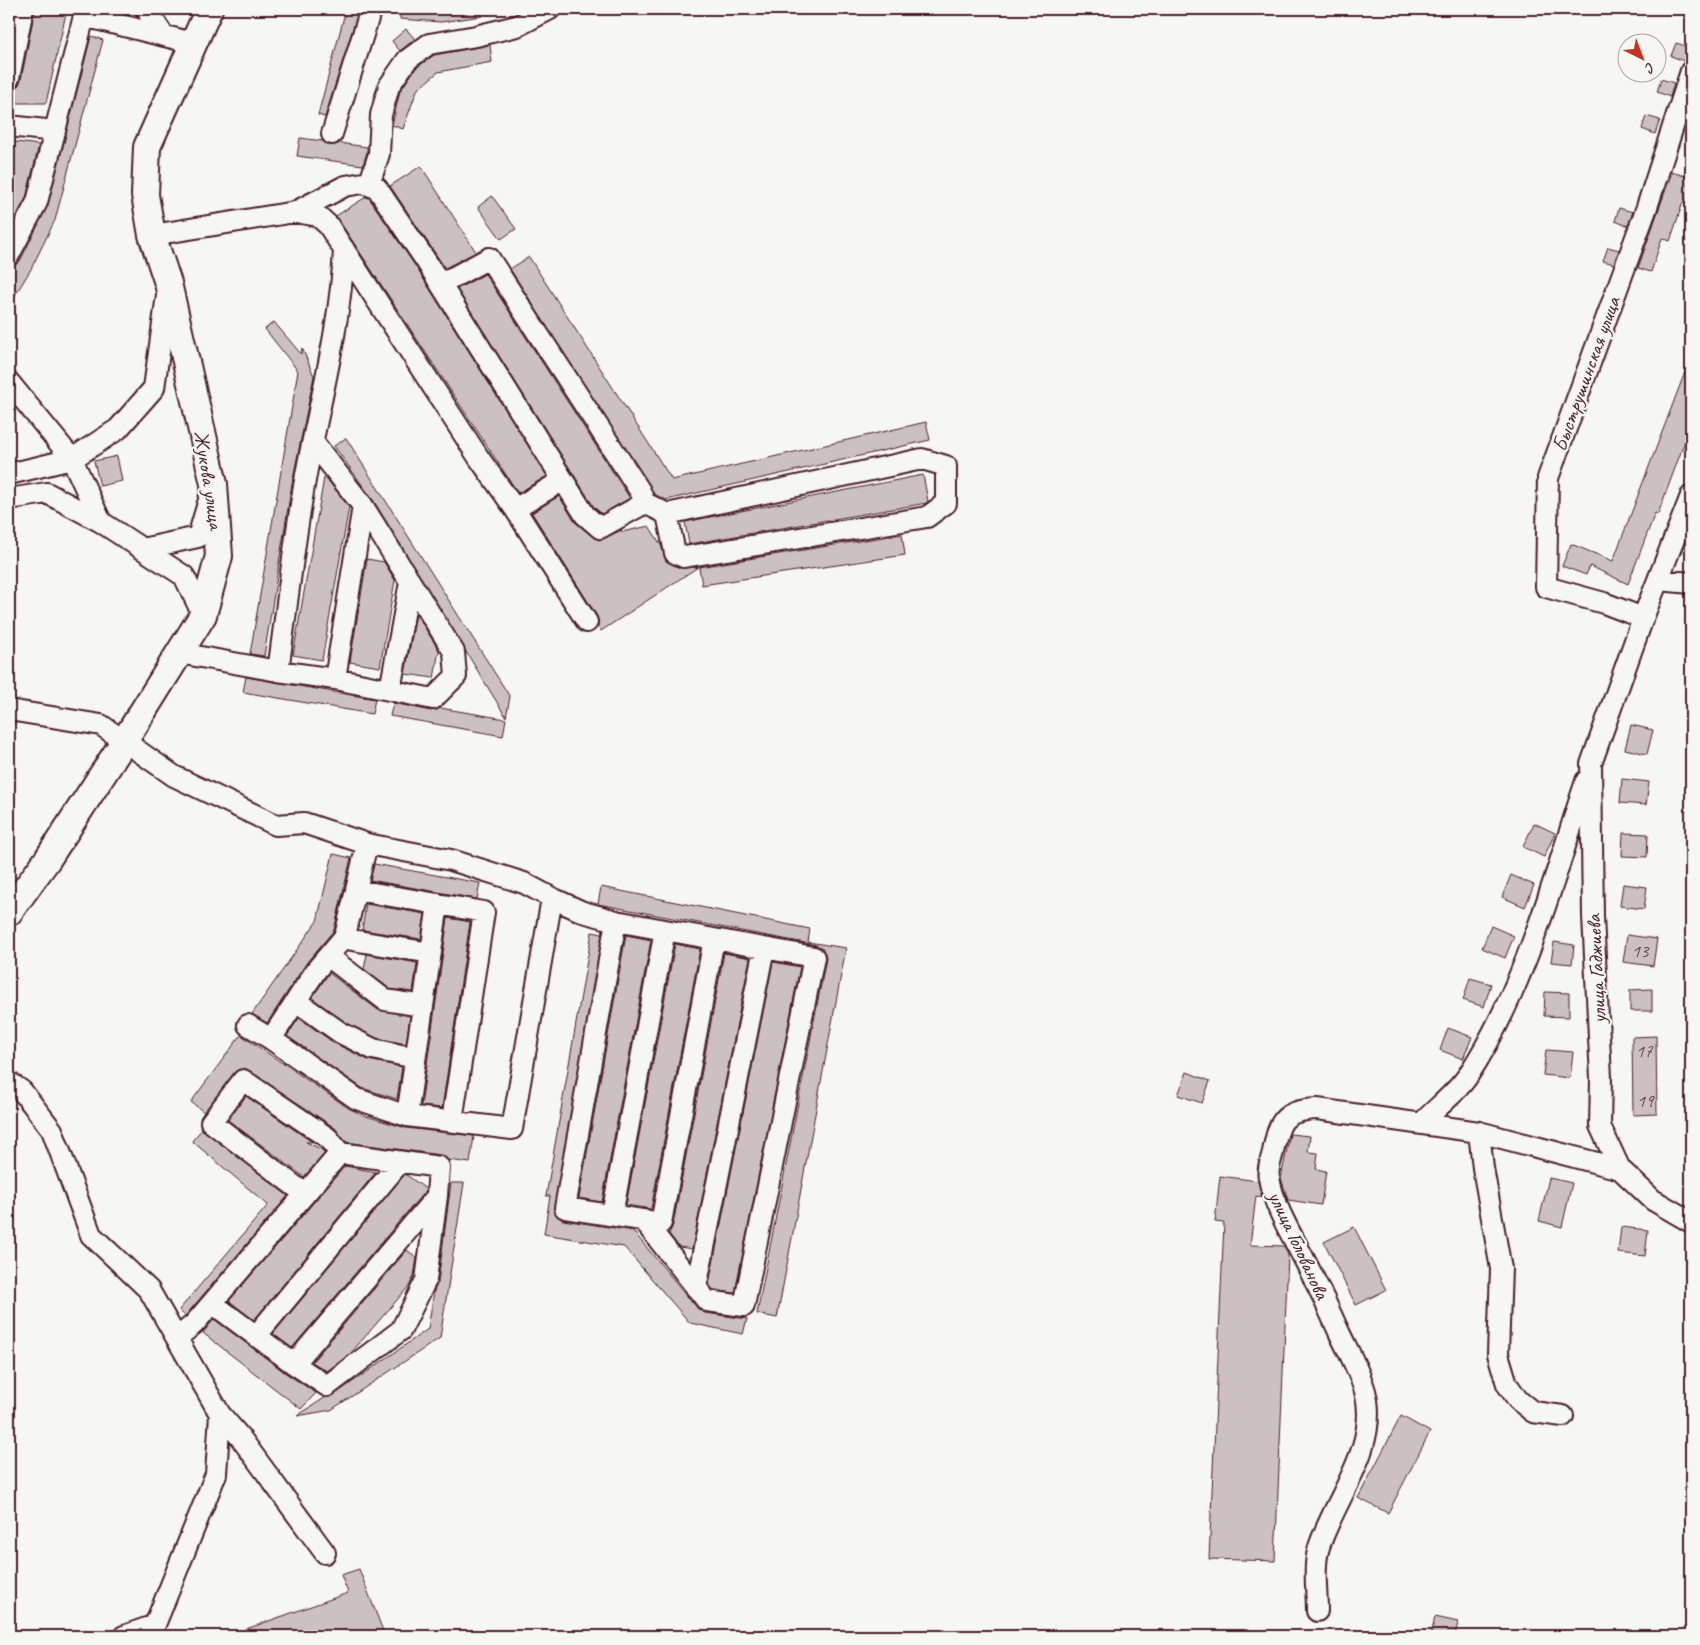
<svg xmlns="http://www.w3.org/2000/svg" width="1700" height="1645" font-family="Caveat,sans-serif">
  <rect width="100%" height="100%" fill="#f6f6f2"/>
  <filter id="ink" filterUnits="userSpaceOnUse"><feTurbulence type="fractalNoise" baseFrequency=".02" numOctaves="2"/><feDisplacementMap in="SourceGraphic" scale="10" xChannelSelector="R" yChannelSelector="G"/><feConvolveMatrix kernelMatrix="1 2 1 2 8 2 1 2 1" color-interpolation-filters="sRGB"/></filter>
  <g filter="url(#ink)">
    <!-- building -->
    <path fill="#ccc1c0" stroke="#4a1f2b" d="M 35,9 L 67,9 L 46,103 L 9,103 L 9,90 L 18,86 L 21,80 Z
      M 346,9 L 359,9 L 325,117 L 318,115 Z
      M 440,9 L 482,9 L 482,16 L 441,22 L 400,19 L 400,12 Z
      M 406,29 L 415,39 L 400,51 L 392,41 Z
      M 91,36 L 103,40 L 55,220 L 31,269 L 9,305 L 9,267 L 15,265 L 20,261 L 48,205 Z
      M 1676,43 L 1689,47 L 1684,61 L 1671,56 Z
      M 490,45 L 492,62 L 438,72 L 417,90 L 403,129 L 392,125 L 400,91 L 416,68 L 434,55 Z
      M 1661,79 L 1674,83 L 1670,97 L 1657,92 Z
      M 1646,116 L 1660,120 L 1655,134 L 1642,129 Z
      M 300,138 L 323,141 L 329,145 L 339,143 L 367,147 L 367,152 L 363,165 L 297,156 Z
      M 9,141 L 39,145 L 26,198 L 9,230 Z
      M 421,166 L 476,252 L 445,268 L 390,186 Z
      M 1672,172 L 1691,178 L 1691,191 L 1687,204 L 1683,202 L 1670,241 L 1662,238 L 1651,272 L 1638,268 Z
      M 492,196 L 516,229 L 501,239 L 478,207 Z
      M 366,197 L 369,198 L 416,267 L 547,476 L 518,493 L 336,216 Z
      M 1619,208 L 1633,212 L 1628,226 L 1615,221 Z
      M 1608,247 L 1619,250 L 1614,264 L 1603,261 Z
      M 529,257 L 672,480 L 926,422 L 930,440 L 666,500 L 654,494 L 510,269 Z
      M 485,274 L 629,497 L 630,498 L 602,514 L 594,507 L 457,289 Z
      M 274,322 L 301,354 L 302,348 L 314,376 L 292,483 L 264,656 L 250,654 L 298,371 L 265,329 Z
      M 1690,359 L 1691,425 L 1658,514 L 1655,513 L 1628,584 L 1590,566 L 1586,575 L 1562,566 L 1571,544 L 1613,561 Z
      M 346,438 L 510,697 L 506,717 L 373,500 L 334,446 Z
      M 117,456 L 122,481 L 100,486 L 94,461 Z
      M 923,475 L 928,501 L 927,503 L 689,544 L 685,522 Z
      M 324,478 L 327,479 L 349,507 L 322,660 L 293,655 Z
      M 559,496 L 575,522 L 593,537 L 599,540 L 622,530 L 622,532 L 649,526 L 661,545 L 666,561 L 680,568 L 698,567 L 601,631 L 598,626 L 597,616 L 532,513 Z
      M 902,534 L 905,555 L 702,585 L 699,567 Z
      M 367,559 L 384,562 L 395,580 L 380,667 L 350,662 Z
      M 416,614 L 439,650 L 434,678 L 405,674 Z
      M 246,677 L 375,699 L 372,714 L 243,692 Z
      M 393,703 L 431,711 L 440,708 L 506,719 L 503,736 L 390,716 Z
      M 1631,725 L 1653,730 L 1647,754 L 1625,749 Z
      M 1622,779 L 1649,782 L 1646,805 L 1620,803 Z
      M 1534,823 L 1555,833 L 1544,857 L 1523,847 Z
      M 1623,833 L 1648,834 L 1647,857 L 1622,856 Z
      M 333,854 L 351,858 L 334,930 L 307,962 L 267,1023 L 252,1014 L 317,921 Z
      M 374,864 L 480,883 L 477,899 L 370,880 Z
      M 1511,875 L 1534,885 L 1525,907 L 1502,897 Z
      M 1623,884 L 1647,887 L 1644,909 L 1620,906 Z
      M 601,887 L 810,929 L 808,942 L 846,948 L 777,1318 L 757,1314 L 826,959 L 825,953 L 816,945 L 598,904 Z
      M 366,904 L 425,914 L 421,939 L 362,930 Z
      M 448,918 L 470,922 L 442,1108 L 421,1106 Z
      M 1491,926 L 1514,936 L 1505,958 L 1482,948 Z
      M 592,932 L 602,934 L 554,1212 L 563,1220 L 633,1231 L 698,1309 L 705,1313 L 747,1319 L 743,1334 L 690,1323 L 624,1247 L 544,1234 L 550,1196 L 546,1196 Z
      M 626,935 L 651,940 L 602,1202 L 579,1198 Z
      M 1627,935 L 1657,939 L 1653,966 L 1623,962 Z
      M 1554,942 L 1574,945 L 1572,964 L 1551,962 Z
      M 675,944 L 700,949 L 651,1209 L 626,1205 Z
      M 724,953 L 750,958 L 692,1249 L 679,1247 L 669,1234 L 673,1225 Z
      M 367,954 L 417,963 L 413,992 L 390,989 L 364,969 Z
      M 773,962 L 800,967 L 735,1293 L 713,1290 L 709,1284 Z
      M 329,973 L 378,1010 L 410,1016 L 406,1044 L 377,1038 L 347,1023 L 312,998 Z
      M 1470,978 L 1491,984 L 1484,1007 L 1463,1000 Z
      M 1652,989 L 1652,1011 L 1630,1011 L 1630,990 Z
      M 1545,992 L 1569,993 L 1569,1017 L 1544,1016 Z
      M 299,1018 L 334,1043 L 368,1060 L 402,1067 L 397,1099 L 362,1088 L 287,1036 Z
      M 1448,1028 L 1472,1037 L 1463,1059 L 1440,1050 Z
      M 241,1035 L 350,1109 L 366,1116 L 406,1128 L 474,1136 L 470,1163 L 448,1160 L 441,1155 L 346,1142 L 335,1128 L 245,1068 L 234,1073 L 204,1112 L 191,1102 Z
      M 1656,1036 L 1657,1114 L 1633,1115 L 1632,1037 Z
      M 1546,1050 L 1573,1052 L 1570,1078 L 1543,1075 Z
      M 1187,1072 L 1210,1081 L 1202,1103 L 1178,1095 Z
      M 246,1096 L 312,1142 L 306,1142 L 321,1149 L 325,1153 L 304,1177 L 228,1120 Z
      M 202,1129 L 288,1196 L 185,1316 L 179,1310 L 268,1205 L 192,1141 Z
      M 1290,1134 L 1310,1136 L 1308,1152 L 1318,1153 L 1316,1169 L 1326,1171 L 1321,1205 L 1288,1200 L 1281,1178 Z
      M 345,1166 L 376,1172 L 254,1320 L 229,1301 Z
      M 405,1174 L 426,1189 L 425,1191 L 292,1348 L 273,1334 Z
      M 1220,1176 L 1258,1181 L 1262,1197 L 1256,1196 L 1250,1245 L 1284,1246 L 1288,1255 L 1275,1561 L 1209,1559 L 1224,1223 L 1215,1222 Z
      M 1549,1178 L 1572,1183 L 1562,1227 L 1539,1221 Z
      M 451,1183 L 464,1183 L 440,1338 L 331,1410 L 297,1416 L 326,1397 L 334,1395 L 428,1329 L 434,1291 L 438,1282 Z
      M 1354,1227 L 1386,1290 L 1356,1305 L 1324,1242 Z
      M 1621,1227 L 1648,1230 L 1645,1256 L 1618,1253 Z
      M 407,1250 L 417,1258 L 414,1276 L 410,1285 L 350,1354 L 327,1371 L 312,1362 Z
      M 214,1319 L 287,1374 L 316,1393 L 301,1409 L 203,1333 Z
      M 1401,1416 L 1430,1432 L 1388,1513 L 1358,1498 Z
      M 359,1569 L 385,1636 L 232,1636 L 232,1634 L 348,1593 L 341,1575 Z
      M 1435,1617 L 1458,1622 L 1455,1636 L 1431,1636 Z"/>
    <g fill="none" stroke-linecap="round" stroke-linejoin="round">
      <defs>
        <path id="minor" d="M 82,9 L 84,16 L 193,43
          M 146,9 L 164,36
          M 9,78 L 23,9
          M 9,126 L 55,131
          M 332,134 L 371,9
          M 369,185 L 379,154 L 381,115 L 389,86 L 407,60 L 429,44 L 476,36 L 517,26 L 550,9
          M 295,212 L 318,216 L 328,225 L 479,458 L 515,509 L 563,480
          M 152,235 L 295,212 L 345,186 L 363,183 L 377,188 L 426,261 L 585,515 L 600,528 L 645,503 L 667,514 L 922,459 L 946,466 L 946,503 L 927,517 L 684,557 L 675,553 L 667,514
          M 9,255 L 37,202 L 84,16
          M 441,284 L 489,258 L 640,491 L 645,503
          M 9,382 L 72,459 L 101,522
          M 9,474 L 72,459 L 118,429 L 154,388 L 167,295
          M 9,499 L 47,493 L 101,522 L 184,576 L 203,615
          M 515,509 L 587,622
          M 142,549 L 198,537 L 211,493
          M 1658,580 L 1691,583
          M 1643,618 L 1604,603 L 1546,587 L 1548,478 L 1647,207 L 1691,71
          M 179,653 L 278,671 C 288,600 295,529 309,459 C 323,389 341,320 344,249
          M 278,671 L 335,679 L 363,506 L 313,442
          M 335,679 L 433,699 L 456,676 L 454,652 L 363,506
          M 390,690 L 410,582
          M 9,710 L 101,725 L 174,776 L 276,825 L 304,823 L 367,844 L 451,860 L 524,883 L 552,898 L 512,1129 L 407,1116 L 357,1099 L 271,1039
          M 356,890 L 484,912 L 452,1121
          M 552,898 L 583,912 L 616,921 L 565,1208 L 661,1223 L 714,939 L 616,921
          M 345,936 L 352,940 L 431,953
          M 328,956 L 385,1000 L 423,1006
          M 296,1001 L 341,1033 L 373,1049 L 415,1058
          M 248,1025 L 271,1039 L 317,969 L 345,936 L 367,844
          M 9,1082 L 22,1091 L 52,1130 L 91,1235 L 149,1290 L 220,1414 L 240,1437 L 325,1553
          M 407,1116 L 438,904
          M 1422,1123 C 1436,1108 1455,1094 1467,1077 C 1524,991 1554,878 1586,781
          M 1479,1132 L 1483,1168 L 1501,1269 L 1498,1354 L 1507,1384 L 1518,1400 L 1533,1412 L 1563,1416
          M 1620,1169 L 1600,1126 L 1601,1078 L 1593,916 L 1591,764 L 1643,618 L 1691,496
          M 305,1194 L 211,1122 L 243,1080 L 328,1138 L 340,1153
          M 612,1215 L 665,930
          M 643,1220 L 707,1301 L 744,1306 L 814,957 L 714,939
          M 696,1288 L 764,948
          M 256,1336 L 400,1162
          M 177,1338 L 194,1324 L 212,1303 L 340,1153 L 439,1167 L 437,1196 L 294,1364 L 212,1303
          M 294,1364 L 327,1386 L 401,1330 L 426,1280 L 437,1196
          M 1317,1611 C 1317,1590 1313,1567 1319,1547 C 1335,1498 1380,1446 1365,1391 C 1359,1370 1348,1351 1339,1332 C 1328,1307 1316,1282 1303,1257 C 1290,1232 1274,1206 1269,1178 C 1267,1170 1271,1160 1273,1152 C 1279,1120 1283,1111 1317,1109 L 1479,1132 L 1620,1169 L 1653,1200 L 1691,1222
          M 124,1636 L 155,1625
          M 153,1636 L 152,1632 L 216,1474 L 220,1414"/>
        <path id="major" d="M 9,912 L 47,860 L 125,740 L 203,615 L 219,556 L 214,484 L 168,283 L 152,235 L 145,195 L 147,147 L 209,9"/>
      </defs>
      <!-- minor casing -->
      <use href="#minor" stroke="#4a1f2b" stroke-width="24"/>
      <!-- major casing -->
      <use href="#major" stroke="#4a1f2b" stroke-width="30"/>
      <!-- minor -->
      <use href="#minor" stroke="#f6f6f2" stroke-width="20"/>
      <!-- major -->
      <use href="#major" stroke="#f6f6f2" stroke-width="26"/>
    </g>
  </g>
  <g text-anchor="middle" stroke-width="4.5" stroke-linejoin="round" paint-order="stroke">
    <!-- number labels -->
    <g font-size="19" fill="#6a4850">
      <text x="1640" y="957">13</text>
      <text x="1644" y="1057">17</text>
      <text x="1645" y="1107">19</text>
    </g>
    <!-- street labels -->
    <g font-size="21" fill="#4a1f2b" stroke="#f6f6f2">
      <text transform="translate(1586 374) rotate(-70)" y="7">Быструшинская улица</text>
      <text transform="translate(209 480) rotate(81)" y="7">Жукова улица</text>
      <text transform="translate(1596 969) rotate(-93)" y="7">улица Гаджиева</text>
      <text transform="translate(1299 1245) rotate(65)" y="7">улица Голованова</text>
    </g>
  </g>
  <!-- margin -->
  <rect width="1700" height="1645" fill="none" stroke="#f6f6f2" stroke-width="30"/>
  <rect x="15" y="15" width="1670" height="1615" fill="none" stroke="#4a1f2b" stroke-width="2" filter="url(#ink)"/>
  <!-- north arrow -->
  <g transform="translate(1642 58) rotate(138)"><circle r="24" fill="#f6f6f2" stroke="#b1a0a2"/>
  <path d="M0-4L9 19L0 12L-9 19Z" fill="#c8321e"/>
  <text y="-8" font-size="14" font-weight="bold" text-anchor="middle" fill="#4a1f2b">С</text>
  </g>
</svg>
